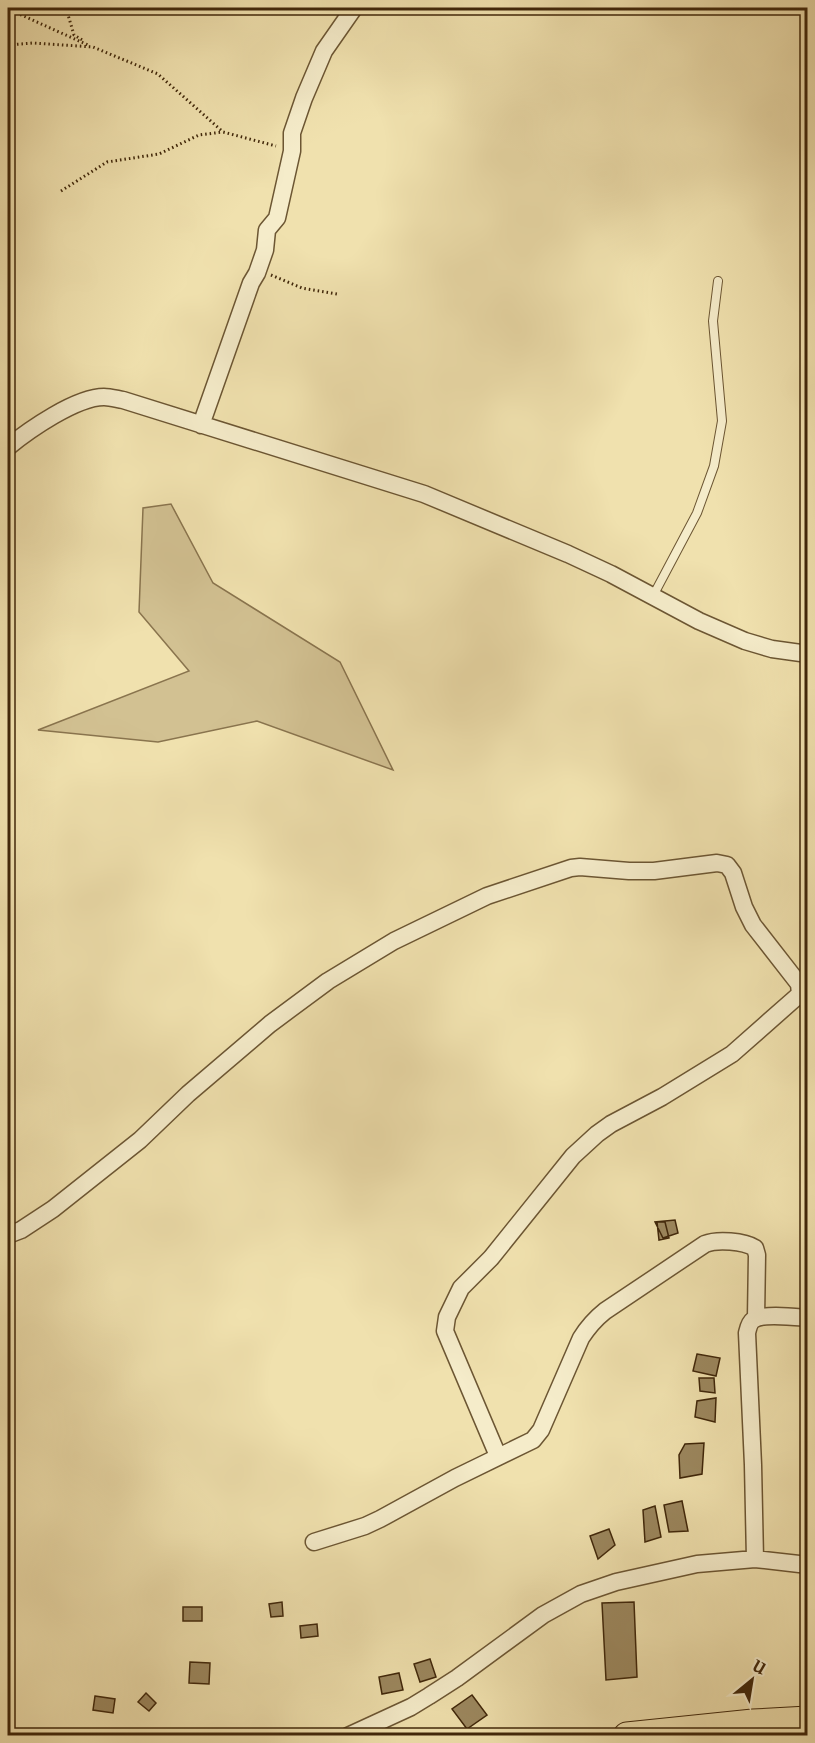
<svg xmlns="http://www.w3.org/2000/svg" width="815" height="1743" font-family="'IM FELL French Canon',serif">
  <rect width="100%" height="100%" fill="#f0e1ae"/>
  <filter id="stains"><feTurbulence type="fractalNoise" baseFrequency=".00333" numOctaves="4"/><feColorMatrix values="0 0 0 0 .2 0 0 0 0 .09 0 0 0 0 .02 0 0 0 .5 -.17"/></filter>
  <radialGradient id="worn" r=".72"><stop offset=".6" stop-color="#630" stop-opacity="0"/><stop offset="1" stop-color="#630" stop-opacity=".3"/></radialGradient>
  <!-- green -->
  <path fill="#d2c192" stroke="#89744e" stroke-width="1.5" d="M 171,504 L 213,583 L 340,662 L 393,770 L 257,721 L 158,742 L 38,730 L 189,671 L 139,612 L 143,508 Z"/>
  <!-- building -->
  <path fill="#9c885f" stroke="#40270a" stroke-width="1.5" d="M 675,1220 L 678,1233 L 663,1238 L 655,1222 Z
    M 657,1222 L 665,1222 L 669,1238 L 659,1240 Z
    M 697,1354 L 720,1358 L 716,1376 L 693,1371 Z
    M 699,1378 L 714,1378 L 715,1393 L 700,1391 Z
    M 716,1398 L 715,1422 L 695,1417 L 697,1401 Z
    M 704,1443 L 702,1474 L 680,1478 L 679,1455 L 685,1444 Z
    M 682,1501 L 688,1531 L 669,1532 L 664,1505 Z
    M 655,1506 L 661,1537 L 645,1542 L 643,1510 Z
    M 609,1529 L 615,1545 L 598,1559 L 590,1536 Z
    M 282,1602 L 283,1616 L 271,1617 L 269,1604 Z
    M 634,1602 L 637,1677 L 606,1680 L 602,1603 Z
    M 183,1607 L 202,1607 L 202,1621 L 183,1621 Z
    M 317,1624 L 318,1636 L 301,1638 L 300,1626 Z
    M 430,1659 L 436,1677 L 420,1682 L 414,1664 Z
    M 190,1662 L 210,1663 L 209,1684 L 189,1683 Z
    M 399,1673 L 403,1690 L 382,1694 L 379,1677 Z
    M 146,1693 L 156,1703 L 149,1711 L 138,1702 Z
    M 472,1695 L 487,1715 L 467,1729 L 452,1709 Z
    M 95,1696 L 115,1699 L 113,1713 L 93,1710 Z"/>
  <g fill="none" stroke-linecap="round" stroke-linejoin="round">
    <defs>
      <path id="service" d="M 653,596 L 697,513 L 714,466 L 722,421 L 713,321 L 718,281"/>
      <path id="minor" d="M 201,425 L 251,283 L 257,273 L 265,250 L 267,230 L 277,218 L 292,151 L 292,133 L 304,98 L 324,51 L 354,8
        M 8,447 C 29,430 76,397 104,397 C 110,397 117,399 123,400 L 424,494 L 568,554 L 611,574 L 699,621 L 745,641 L 772,649 L 808,654
        M 8,1235 L 21,1230 L 53,1209 L 140,1140 L 188,1094 L 270,1024 L 328,981 L 394,941 L 487,896 L 571,868 L 580,867 L 629,871 L 654,871 L 717,863 L 727,865 L 733,873 L 744,907 L 753,925 L 799,984 L 800,994 L 732,1054 L 662,1097 L 611,1124 L 597,1134 L 573,1156 L 491,1258 L 461,1288 L 447,1317 L 445,1331 L 498,1456
        M 314,1542 L 365,1526 L 380,1519 L 455,1478 L 533,1440 L 541,1430 L 581,1338 C 588,1327 595,1319 605,1311 L 705,1244 C 717,1239 744,1241 755,1248 L 757,1255 L 756,1318
        M 755,1559 L 753,1465 L 747,1333 C 748,1329 749,1323 753,1320 C 762,1313 796,1317 808,1318
        M 348,1736 L 411,1707 L 429,1696 L 457,1678 L 543,1615 L 581,1594 L 616,1582 L 697,1564 L 755,1559 L 808,1565"/>
      <path id="trunk" d="M 627,1736 L 753,1723 L 808,1720"/>
    </defs>
    <!-- service casing -->
    <use href="#service" stroke="#6c5633" stroke-width="10"/>
    <!-- minor casing -->
    <use href="#minor" stroke="#6c5633" stroke-width="19"/>
    <!-- trunk casing -->
    <use href="#trunk" stroke="#40270a" stroke-width="29"/>
    <!-- path -->
    <path stroke="#40270a" stroke-width="3" stroke-dasharray="1.5 3" stroke-linecap="butt" d="M 66,8 L 74,35 L 84,41
      M 8,9 L 88,45
      M 8,45 L 33,43 L 93,47 L 158,74 L 223,132 L 276,146
      M 61,191 L 107,162 L 159,154 L 199,135 L 223,132
      M 271,275 L 302,288 L 337,294"/>
    <!-- service -->
    <use href="#service" stroke="#f5ecca" stroke-width="8"/>
    <!-- minor -->
    <use href="#minor" stroke="#f5ecca" stroke-width="16"/>
    <!-- trunk -->
    <use href="#trunk" stroke="#f0e1ae" stroke-width="27"/>
  </g>
  <!-- margin -->
  <rect width="815" height="1743" fill="none" stroke="#f0e1ae" stroke-width="30"/>
  <rect x="9" y="9" width="797" height="1725" fill="none" stroke="#40270a" stroke-width="3"/>
  <rect x="15" y="15" width="785" height="1713" fill="none" stroke="#40270a" stroke-width="1.5"/>
  <!-- north arrow -->
  <g transform="translate(752 1680) rotate(30)" stroke="#f5ecca" stroke-width="4.5" paint-order="stroke">
  <path d="M0-4.5L10 22L0 15L-10 22Z" fill="#40270a"/>
  <text y="-9" font-size="16" font-weight="bold" text-anchor="middle" fill="#40270a">U</text>
  </g>
  <rect width="100%" height="100%" filter="url(#stains)"/>
  <rect width="100%" height="100%" fill="url(#worn)"/>
</svg>
